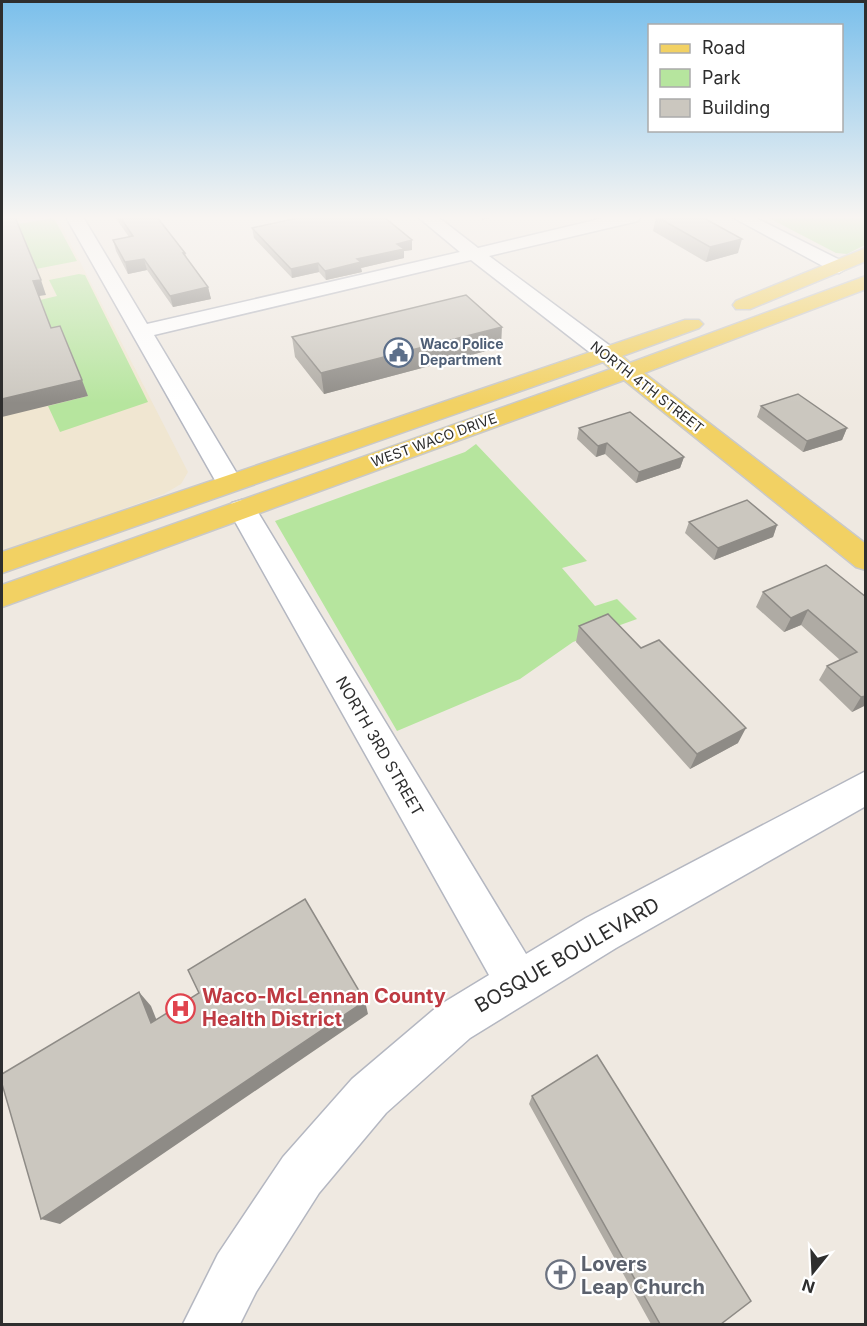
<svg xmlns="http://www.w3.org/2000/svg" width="867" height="1326" font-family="Inter,sans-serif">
  <rect width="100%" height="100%" fill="#efe9e1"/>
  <!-- education -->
  <path fill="#f0e6d1" d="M 2,217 L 57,217 L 188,472 L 181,484 L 164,494 L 2,553 Z"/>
  <!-- green -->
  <path fill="#b6e59e" d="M 767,217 L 865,217 L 865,245 L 847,254 L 836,253 Z
    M 54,218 L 77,261 L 36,269 L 17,224 Z
    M 79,274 L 85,275 L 148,402 L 60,432 L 48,406 L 88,396 L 57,344 L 40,300 L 57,296 L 49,280 Z
    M 476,444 L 587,561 L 562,568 L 595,606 L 617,599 L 637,619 L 573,642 L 520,679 L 397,731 L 275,521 L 465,452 Z"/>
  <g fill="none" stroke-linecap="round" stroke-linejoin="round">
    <defs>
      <path id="minor" d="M 66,217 L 83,217 L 147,324 L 460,252 L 418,217 L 438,217 L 478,248 L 608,217 L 640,217 L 638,221 L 489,256 L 613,348 L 616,353 L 613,358 L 597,358 L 471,260 L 154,335 L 242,482 L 238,488 L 229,490 L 220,488 L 216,482 Z
        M 732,217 L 754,217 L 846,263 L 849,267 L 839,273 L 832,271 Z
        M 242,500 L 252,503 L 256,509 L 526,954 L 586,918 L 866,771 L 866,806 L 616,948 L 470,1038 L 386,1113 L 319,1193 L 256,1292 L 240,1324 L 183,1324 L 218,1254 L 283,1157 L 352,1079 L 438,1006 L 489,975 L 228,509 L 232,503 Z"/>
      <path id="major" d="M 866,248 L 866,261 L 750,309 L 736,309 L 733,305 L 736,301 Z
        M 866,276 L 866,289 L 644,373 L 866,544 L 866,570 L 856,567 L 624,380 L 2,607 L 2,585 L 611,369 L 603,362 L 2,573 L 2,552 L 685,320 L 699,320 L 703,324 L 699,328 L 622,356 L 630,363 Z"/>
    </defs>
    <!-- minor casing -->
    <use href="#minor" stroke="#b4b7c1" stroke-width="3"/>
    <!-- major casing -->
    <use href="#major" stroke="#c9c9c9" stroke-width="3"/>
    <!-- minor -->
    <use href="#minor" fill="#fff" fill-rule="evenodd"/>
    <!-- major -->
    <use href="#major" fill="#f2d163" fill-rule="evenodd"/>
  </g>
  <!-- wall -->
  <path fill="#afaba4" d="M 115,217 L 157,217 L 185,253 L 187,258 L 208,287 L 211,299 L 173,307 L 147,270 L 128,274 L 116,251 L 113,240 L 129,237 Z
    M 656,217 L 738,253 L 706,262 L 653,231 Z
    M 252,228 L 412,240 L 412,250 L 404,251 L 404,258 L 361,268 L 362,272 L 326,280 L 319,272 L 292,278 L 254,238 Z
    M 292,337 L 501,347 L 324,394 L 295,357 Z
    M 761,406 L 847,428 L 842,440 L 803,452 L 757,417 Z
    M 579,428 L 684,457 L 680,468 L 636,483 L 605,454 L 596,457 L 577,439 Z
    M 689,522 L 777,525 L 773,537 L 714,560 L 685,533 Z
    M 763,592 L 866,597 L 866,705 L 852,712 L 819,680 L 827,666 L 840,660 L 801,625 L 784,632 L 756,607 Z
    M 579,626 L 641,648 L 738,743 L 690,769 L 576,642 Z
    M 532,1096 L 721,1324 L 651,1324 L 529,1104 Z"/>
  <!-- shaded-wall -->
  <path fill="#8e8b86" d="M 482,217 L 492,217 L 482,220 Z
    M 742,239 L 738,253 L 706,262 L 710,247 Z
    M 412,240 L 412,250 L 404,251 L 404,258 L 361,268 L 362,272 L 326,280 L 325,271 L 397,244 Z
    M 144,259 L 147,270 L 128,274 L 125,262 Z
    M 318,263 L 319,272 L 292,278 L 291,269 Z
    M 41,280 L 46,295 L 39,296 L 33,281 Z
    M 208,287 L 211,299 L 173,307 L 170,296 Z
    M 502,327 L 501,347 L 324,394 L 321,373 Z
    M 82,380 L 88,396 L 2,417 L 2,399 Z
    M 847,428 L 842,440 L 803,452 L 807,441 Z
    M 607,443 L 605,454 L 596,457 L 598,446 Z
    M 684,457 L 680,468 L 636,483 L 639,472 Z
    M 777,525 L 773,537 L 714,560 L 718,548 Z
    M 808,610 L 801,625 L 784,632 L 791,618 Z
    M 866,696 L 866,705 L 852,712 L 861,697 Z
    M 746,728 L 738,743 L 690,769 L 697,754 Z
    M 139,992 L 151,1006 L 163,1036 L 151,1023 Z
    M 365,1001 L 368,1014 L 60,1224 L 41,1219 Z"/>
  <!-- building -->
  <path fill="#cbc7bf" stroke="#8e8b86" stroke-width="1.5" d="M 2,217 L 15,217 L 41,280 L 33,281 L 51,328 L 60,326 L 82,380 L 2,399 Z
    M 120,217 L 157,217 L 185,253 L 183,253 L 208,287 L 170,296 L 144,259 L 125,262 L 113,240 L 133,236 Z
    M 302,217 L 384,217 L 412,240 L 397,244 L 404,249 L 357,259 L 361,262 L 325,271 L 318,263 L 291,269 L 252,228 Z
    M 657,217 L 702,217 L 742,239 L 710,247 Z
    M 466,295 L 502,327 L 321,373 L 292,337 Z
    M 798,394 L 847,428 L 807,441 L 761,406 Z
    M 630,412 L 684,457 L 639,472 L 607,443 L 598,446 L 579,428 Z
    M 747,500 L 777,525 L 718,548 L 689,522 Z
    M 826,565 L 866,597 L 866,696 L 861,697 L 827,666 L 857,652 L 808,610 L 791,618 L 763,592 Z
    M 608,614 L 641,648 L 659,640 L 746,728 L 697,754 L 579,626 Z
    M 305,899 L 365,1001 L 41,1219 L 2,1084 L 2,1074 L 139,992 L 151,1023 L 199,993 L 188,970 Z
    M 597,1055 L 751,1301 L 721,1324 L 660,1324 L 532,1096 Z"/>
  <!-- sky -->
  <linearGradient id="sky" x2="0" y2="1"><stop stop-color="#7abfeb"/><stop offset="0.54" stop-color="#f8f5f2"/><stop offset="1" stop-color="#f8f5f2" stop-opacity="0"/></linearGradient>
  <rect width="867" height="403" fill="url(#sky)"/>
  <!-- icons -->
  <defs>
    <symbol id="civic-ring" viewBox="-11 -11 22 22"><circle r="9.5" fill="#fff" stroke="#5c6f8a" stroke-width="1.5"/><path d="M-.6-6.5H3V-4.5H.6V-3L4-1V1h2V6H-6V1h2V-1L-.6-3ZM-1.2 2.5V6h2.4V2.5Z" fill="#5c6f8a"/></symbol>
    <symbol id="hospital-ring" viewBox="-11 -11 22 22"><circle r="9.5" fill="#fff" stroke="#e0444e" stroke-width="1.5"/><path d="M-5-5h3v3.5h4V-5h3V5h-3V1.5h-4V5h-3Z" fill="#e0444e"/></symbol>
    <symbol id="church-ring" viewBox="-11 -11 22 22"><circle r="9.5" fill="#fff" stroke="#6b7280" stroke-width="1.5"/><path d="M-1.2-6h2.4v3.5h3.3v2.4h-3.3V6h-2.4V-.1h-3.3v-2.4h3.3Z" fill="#6b7280"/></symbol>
  </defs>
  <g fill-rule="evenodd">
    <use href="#civic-ring" x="382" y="336" width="33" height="33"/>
    <use href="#hospital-ring" x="164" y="992" width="33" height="33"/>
    <use href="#church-ring" x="544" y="1258" width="33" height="33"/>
  </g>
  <g text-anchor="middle" stroke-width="4.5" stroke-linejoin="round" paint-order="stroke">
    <!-- far-service labels -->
    <g font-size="14" font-weight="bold" fill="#4e5e75" stroke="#fff" text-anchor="start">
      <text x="420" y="349">Waco Police<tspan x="420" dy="16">Department</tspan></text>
    </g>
    <!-- far-street labels -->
    <g font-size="14" fill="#2e2e2e" stroke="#fff">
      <text transform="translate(647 387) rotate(38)" y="5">NORTH 4TH STREET</text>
      <text transform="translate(434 440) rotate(-20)" y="5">WEST WACO DRIVE</text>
    </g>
    <!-- street labels -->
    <g font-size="16" fill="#2e2e2e" stroke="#fff">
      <text transform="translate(380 746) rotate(60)" y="6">NORTH 3RD STREET</text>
    </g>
    <!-- near-street labels -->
    <g font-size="20" fill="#2e2e2e" stroke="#fff">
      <text transform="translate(567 955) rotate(-30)" y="7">BOSQUE BOULEVARD</text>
    </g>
    <!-- near-health labels -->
    <g font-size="20" font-weight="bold" fill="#be3a42" stroke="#fff" text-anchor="start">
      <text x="202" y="1003">Waco-McLennan County<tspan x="202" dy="23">Health District</tspan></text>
    </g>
    <!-- near-worship labels -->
    <g font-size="20" font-weight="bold" fill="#5b616d" stroke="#fff" text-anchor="start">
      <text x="581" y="1271">Lovers<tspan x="581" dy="23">Leap Church</tspan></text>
    </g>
  </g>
  <!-- border -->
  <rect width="867" height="1326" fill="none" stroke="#2e2e2e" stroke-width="6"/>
  <!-- legend -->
  <rect x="648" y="24" width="195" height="108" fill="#ffffff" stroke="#ababab" stroke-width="1.5"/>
  <rect x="660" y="44" width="30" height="9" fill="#f2d163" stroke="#ababab" stroke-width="1.5"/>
  <text x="702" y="54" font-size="18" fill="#2e2e2e">Road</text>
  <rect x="660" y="69" width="30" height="18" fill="#b6e59e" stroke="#ababab" stroke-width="1.5"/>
  <text x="702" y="84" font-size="18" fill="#2e2e2e">Park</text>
  <rect x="660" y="99" width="30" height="18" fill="#cbc7bf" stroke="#ababab" stroke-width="1.5"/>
  <text x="702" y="114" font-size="18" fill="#2e2e2e">Building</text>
  <!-- north arrow -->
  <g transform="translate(813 1272) rotate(198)" stroke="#ffffff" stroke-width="4.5" paint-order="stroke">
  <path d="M0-4.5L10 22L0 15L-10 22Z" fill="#2e2e2e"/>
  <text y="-9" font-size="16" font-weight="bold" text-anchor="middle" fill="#2e2e2e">N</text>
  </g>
</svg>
